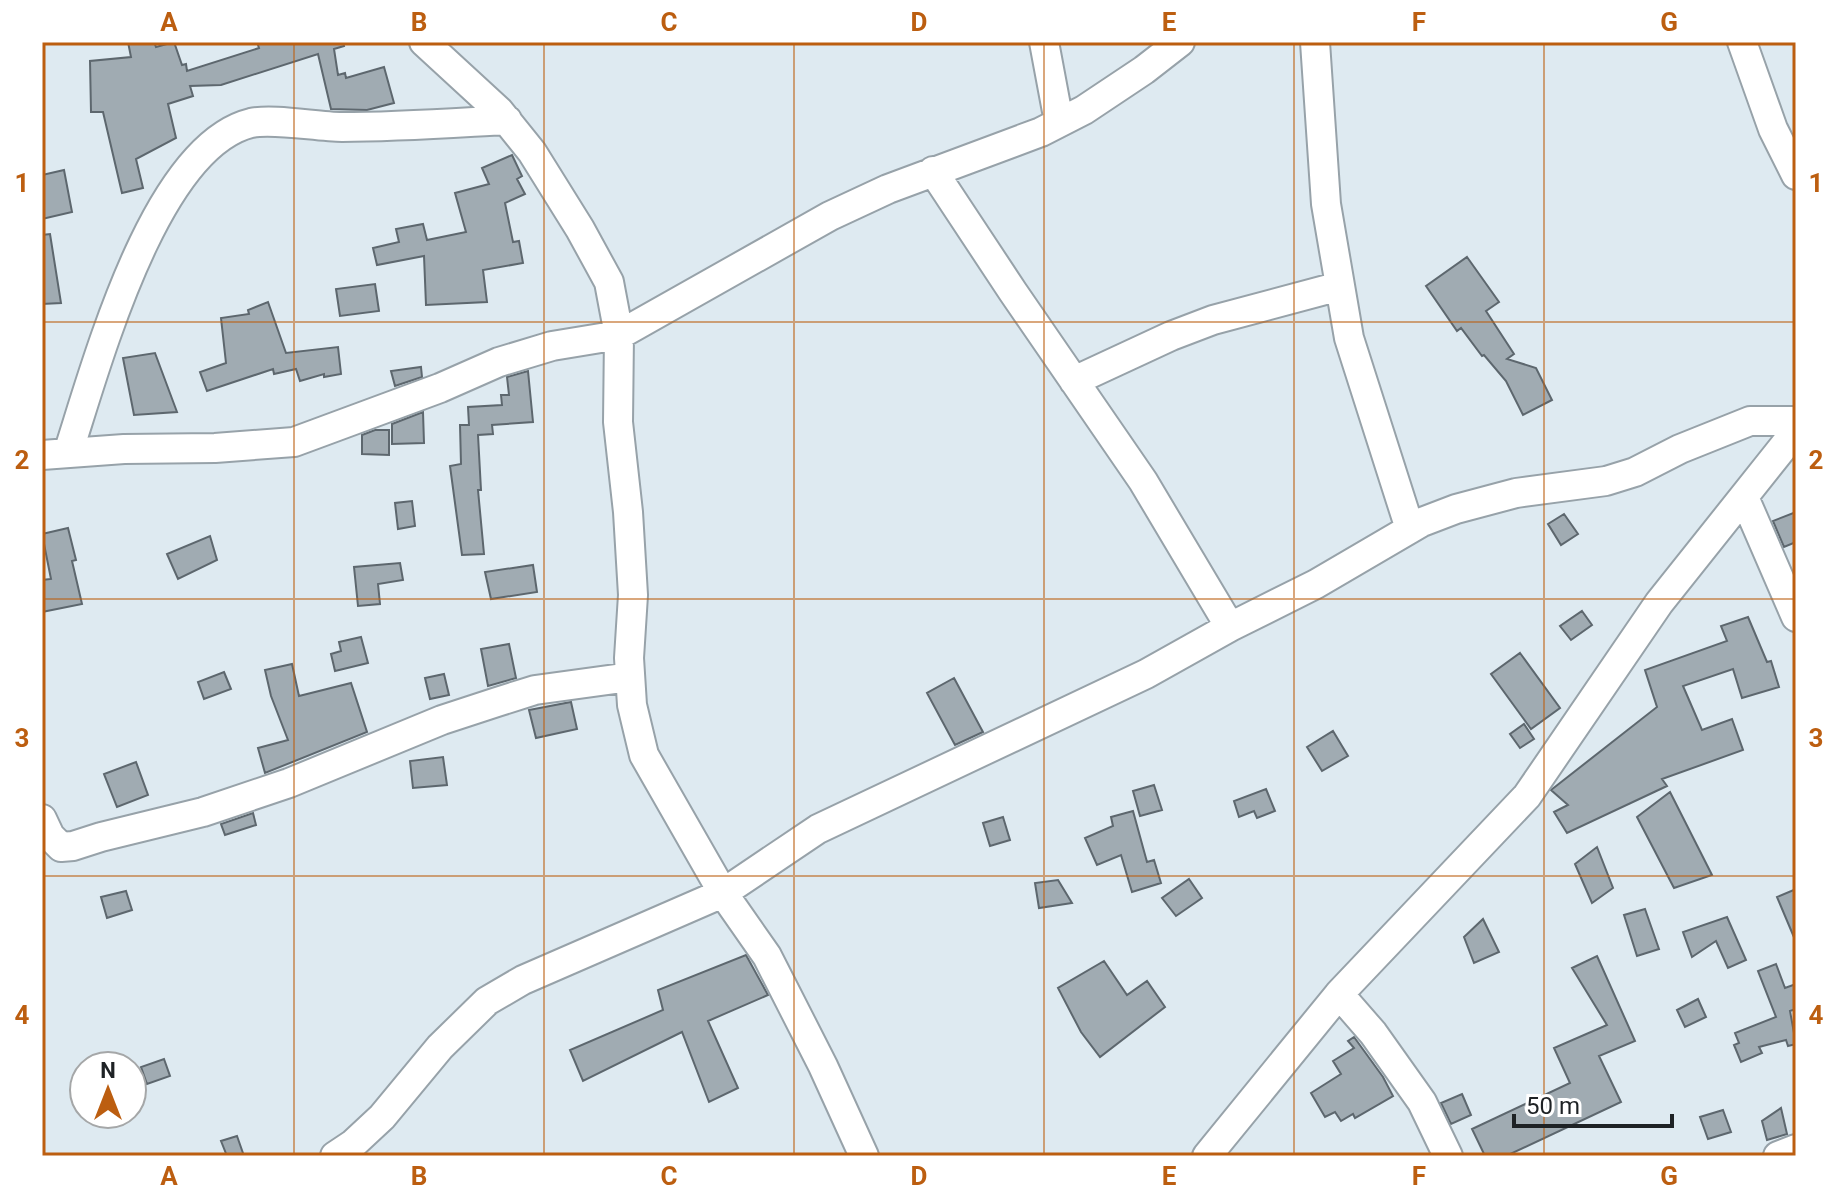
<svg xmlns="http://www.w3.org/2000/svg" width="1838" height="1198" font-family="Roboto,sans-serif">
  <rect width="100%" height="100%" fill="#deeaf1"/>
  <!-- building -->
  <path fill="#a0abb2" stroke="#5d676e" stroke-width="2" d="M 128,42 L 154,42 L 156,47 L 174,42 L 182,65 L 186,64 L 187,71 L 259,48 L 257,42 L 343,42 L 344,46 L 334,49 L 338,75 L 345,73 L 346,78 L 384,67 L 394,103 L 367,110 L 331,109 L 318,54 L 221,85 L 190,86 L 193,96 L 168,104 L 176,138 L 136,159 L 143,188 L 122,193 L 103,112 L 91,112 L 90,61 L 131,57 Z
    M 512,155 L 522,176 L 517,179 L 525,194 L 505,203 L 513,242 L 519,241 L 523,263 L 483,270 L 487,302 L 426,305 L 424,256 L 377,265 L 373,248 L 399,242 L 396,229 L 423,224 L 427,240 L 466,232 L 455,193 L 489,184 L 482,168 Z
    M 64,170 L 72,212 L 42,219 L 42,175 Z
    M 50,234 L 61,303 L 42,304 L 42,235 Z
    M 1467,257 L 1499,302 L 1486,311 L 1514,354 L 1507,359 L 1536,368 L 1552,400 L 1523,415 L 1506,381 L 1484,355 L 1482,356 L 1461,328 L 1457,331 L 1426,286 Z
    M 375,284 L 379,311 L 340,316 L 336,289 Z
    M 268,302 L 286,353 L 338,347 L 341,374 L 324,377 L 324,374 L 300,381 L 296,369 L 274,374 L 273,369 L 207,391 L 200,372 L 226,363 L 221,318 L 249,314 L 248,310 Z
    M 155,353 L 177,412 L 134,415 L 123,358 Z
    M 421,367 L 422,377 L 395,386 L 391,371 Z
    M 528,371 L 533,422 L 492,425 L 493,434 L 478,435 L 481,490 L 478,490 L 484,554 L 462,555 L 450,466 L 461,464 L 460,425 L 469,425 L 468,407 L 502,405 L 501,395 L 509,395 L 507,377 Z
    M 423,412 L 424,443 L 392,444 L 392,424 Z
    M 375,430 L 389,430 L 389,455 L 362,454 L 362,435 Z
    M 412,501 L 415,526 L 398,529 L 395,503 Z
    M 1796,512 L 1796,542 L 1784,547 L 1773,521 Z
    M 1564,514 L 1578,534 L 1561,545 L 1548,524 Z
    M 68,528 L 76,560 L 72,561 L 82,604 L 42,612 L 42,580 L 51,579 L 42,534 Z
    M 210,536 L 217,560 L 178,579 L 167,554 Z
    M 400,563 L 403,580 L 378,584 L 380,604 L 358,606 L 354,567 Z
    M 533,565 L 537,592 L 491,599 L 485,572 Z
    M 1582,611 L 1592,625 L 1571,640 L 1560,626 Z
    M 1748,617 L 1767,662 L 1771,661 L 1779,687 L 1742,698 L 1733,669 L 1683,686 L 1702,730 L 1732,719 L 1743,750 L 1662,779 L 1667,786 L 1567,833 L 1554,812 L 1568,805 L 1551,790 L 1657,707 L 1645,670 L 1727,641 L 1721,626 Z
    M 361,637 L 368,663 L 335,671 L 331,654 L 341,651 L 339,642 Z
    M 509,644 L 516,678 L 488,686 L 481,649 Z
    M 1520,653 L 1560,708 L 1531,729 L 1491,674 Z
    M 292,664 L 299,696 L 351,683 L 367,732 L 265,773 L 258,748 L 288,740 L 271,696 L 265,670 Z
    M 224,672 L 231,689 L 204,699 L 198,682 Z
    M 444,674 L 449,695 L 430,699 L 425,678 Z
    M 954,678 L 983,732 L 955,745 L 927,693 Z
    M 571,702 L 577,729 L 536,738 L 529,710 Z
    M 1524,724 L 1534,739 L 1520,748 L 1510,734 Z
    M 1333,731 L 1348,756 L 1322,771 L 1307,747 Z
    M 443,757 L 447,785 L 413,788 L 410,761 Z
    M 136,762 L 148,795 L 117,807 L 104,774 Z
    M 1154,785 L 1162,810 L 1140,816 L 1133,791 Z
    M 1266,789 L 1275,811 L 1257,818 L 1254,811 L 1239,817 L 1234,801 Z
    M 1670,792 L 1712,875 L 1674,888 L 1637,817 Z
    M 1133,811 L 1147,862 L 1154,860 L 1161,883 L 1132,892 L 1121,855 L 1097,865 L 1085,838 L 1113,826 L 1111,817 Z
    M 253,813 L 256,825 L 225,835 L 221,824 Z
    M 1003,817 L 1010,840 L 990,846 L 983,823 Z
    M 1597,847 L 1613,888 L 1592,903 L 1575,864 Z
    M 1189,879 L 1202,898 L 1176,916 L 1162,898 Z
    M 1058,880 L 1072,903 L 1039,908 L 1035,883 Z
    M 1796,889 L 1796,942 L 1777,897 Z
    M 126,891 L 132,910 L 107,918 L 101,897 Z
    M 1645,909 L 1659,949 L 1637,956 L 1624,915 Z
    M 1727,917 L 1746,960 L 1728,968 L 1716,941 L 1692,957 L 1683,932 Z
    M 1483,919 L 1499,952 L 1474,963 L 1464,937 Z
    M 746,955 L 768,995 L 708,1021 L 738,1088 L 709,1102 L 682,1032 L 583,1081 L 570,1050 L 663,1010 L 658,990 Z
    M 1597,956 L 1635,1041 L 1599,1056 L 1621,1102 L 1506,1156 L 1485,1156 L 1472,1129 L 1570,1083 L 1554,1048 L 1607,1025 L 1572,968 Z
    M 1104,961 L 1127,995 L 1147,981 L 1165,1007 L 1100,1057 L 1081,1032 L 1058,988 Z
    M 1776,964 L 1785,988 L 1796,984 L 1796,1009 L 1790,1011 L 1796,1044 L 1788,1046 L 1786,1040 L 1759,1047 L 1762,1053 L 1741,1062 L 1734,1045 L 1739,1043 L 1735,1033 L 1776,1017 L 1758,971 Z
    M 1698,999 L 1706,1017 L 1685,1027 L 1677,1010 Z
    M 1354,1037 L 1383,1077 L 1393,1096 L 1355,1118 L 1353,1114 L 1341,1121 L 1335,1112 L 1325,1117 L 1311,1093 L 1341,1074 L 1333,1061 L 1354,1048 L 1348,1041 Z
    M 164,1059 L 170,1076 L 147,1084 L 141,1067 Z
    M 1462,1094 L 1471,1115 L 1451,1124 L 1441,1103 Z
    M 1781,1108 L 1787,1134 L 1767,1140 L 1762,1121 Z
    M 1723,1110 L 1731,1132 L 1708,1139 L 1700,1117 Z
    M 237,1136 L 244,1156 L 227,1156 L 221,1141 Z"/>
  <g fill="none" stroke-linecap="round" stroke-linejoin="round">
    <defs>
      <path id="minor" d="M 424,42 L 499,111 L 532,152 L 580,229 L 609,282 L 619,335 L 618,422 L 628,512 L 633,595 L 629,658 L 632,705 L 644,755 L 723,893 L 767,956 L 823,1066 L 864,1156
        M 1044,42 L 1059,122
        M 1315,42 L 1326,204 L 1349,338 L 1410,529
        M 1742,42 L 1773,129 L 1796,175
        M 933,171 L 1013,292 L 1143,481 L 1230,627
        M 1074,381 L 1171,336 L 1213,320 L 1340,286
        M 68,453 C 96,367 154,147 251,123 C 274,118 317,127 342,127 C 397,127 452,123 507,120
        M 42,455 L 124,449 L 215,448 L 294,442 L 440,388 L 499,362 L 552,346 L 619,335 L 830,216 L 888,189 L 1041,132 L 1084,110 L 1144,70 L 1180,42
        M 1744,497 L 1796,617
        M 42,819 L 50,836 L 61,847 L 73,846 L 101,837 L 203,812 L 289,783 L 442,720 L 497,702 L 535,690 L 630,677
        M 1339,994 L 1373,1033 L 1422,1102 L 1448,1156
        M 335,1156 L 353,1144 L 382,1117 L 440,1047 L 487,1001 L 523,980 L 723,893 L 818,829 L 1146,674 L 1230,627 L 1316,584 L 1422,522 L 1456,509 L 1516,493 L 1606,481 L 1635,472 L 1680,449 L 1750,421 L 1796,421
        M 1207,1156 L 1339,994 L 1527,796 L 1659,603 L 1796,431
        M 1778,1156 L 1796,1149"/>
    </defs>
    <!-- minor casing -->
    <use href="#minor" stroke="#97a2a9" stroke-width="32"/>
    <!-- minor -->
    <use href="#minor" stroke="#fff" stroke-width="28"/>
  </g>
  <!-- grid -->
  <path fill="none" stroke="#bc5e10" stroke-width="2" stroke-opacity="0.55" d="M 294,42 L 294,1156M 544,42 L 544,1156M 794,42 L 794,1156M 1044,42 L 1044,1156M 1294,42 L 1294,1156M 1544,42 L 1544,1156M 42,322 L 1796,322M 42,599 L 1796,599M 42,876 L 1796,876"/>
  <!-- border -->
  <rect width="1838" height="1198" fill="none" stroke="#ffffff" stroke-width="88"/>
  <!-- north arrow -->
  <g transform="translate(108 1090)"><circle r="38" fill="#ffffff" stroke="#a5a7a8" stroke-width="2"/>
  <path d="M0-6L14 30L0 20L-14 30Z" fill="#bc5e10"/>
  <text y="-12" font-size="22" font-weight="bold" text-anchor="middle" fill="#1e2225">N</text>
  </g>
  <!-- scale -->
  <path d="M1514 1114v12h158v-12" fill="none" stroke="#1e2225" stroke-width="4"/>
  <text x="1526" y="1114" font-size="24" fill="#1e2225" stroke="#ffffff" stroke-width="6" paint-order="stroke">50 m</text>
  <rect x="44" y="44" width="1750" height="1110" fill="none" stroke="#bc5e10" stroke-width="3"/>
  <g font-size="26" text-anchor="middle" font-weight="bold" fill="#bc5e10">
    <text x="169" y="31">A</text>
    <text x="419" y="31">B</text>
    <text x="669" y="31">C</text>
    <text x="919" y="31">D</text>
    <text x="1169" y="31">E</text>
    <text x="1419" y="31">F</text>
    <text x="1669" y="31">G</text>
    <text x="22" y="192">1</text>
    <text x="1816" y="192">1</text>
    <text x="22" y="469">2</text>
    <text x="1816" y="469">2</text>
    <text x="22" y="747">3</text>
    <text x="1816" y="747">3</text>
    <text x="22" y="1024">4</text>
    <text x="1816" y="1024">4</text>
    <text x="169" y="1185">A</text>
    <text x="419" y="1185">B</text>
    <text x="669" y="1185">C</text>
    <text x="919" y="1185">D</text>
    <text x="1169" y="1185">E</text>
    <text x="1419" y="1185">F</text>
    <text x="1669" y="1185">G</text>
  </g>
</svg>
